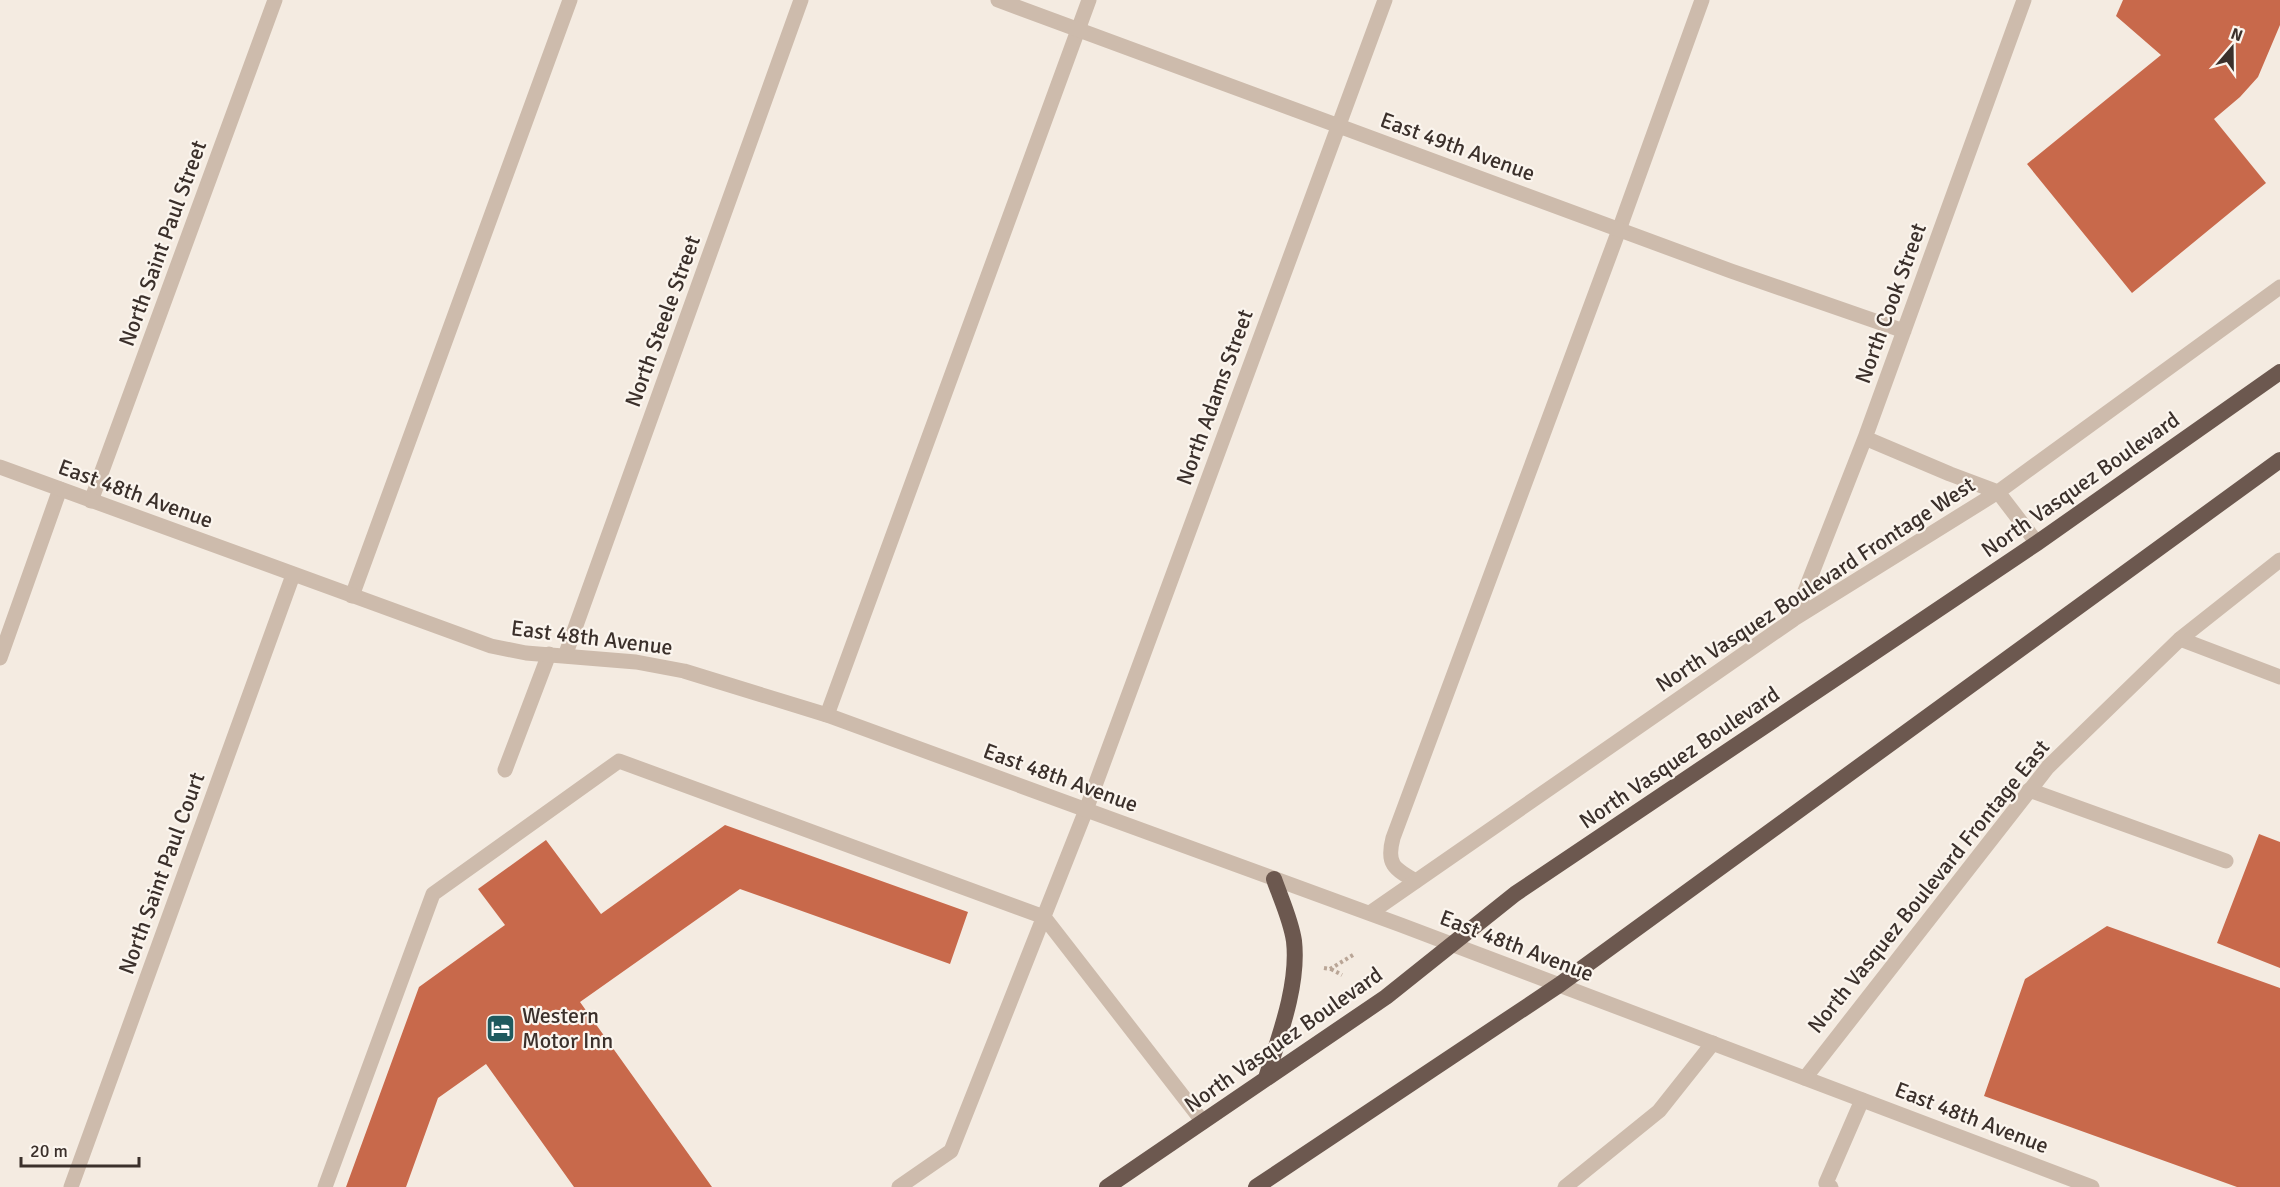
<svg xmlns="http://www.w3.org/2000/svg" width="2280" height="1187" font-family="Signika,sans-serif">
  <rect width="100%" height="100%" fill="#f4ebe1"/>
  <!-- building -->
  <path fill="#c8694b" d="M 2123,0 L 2280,0 L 2280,25 L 2258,77 L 2240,97 L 2214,119 L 2266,183 L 2132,293 L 2027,164 L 2161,55 L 2116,16 Z
    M 725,825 L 968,912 L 950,964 L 740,889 L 580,1002 L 712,1187 L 574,1187 L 486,1064 L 438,1098 L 406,1187 L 346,1187 L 419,987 L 505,925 L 478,889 L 546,840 L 601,914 Z
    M 2259,834 L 2280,842 L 2280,968 L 2217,943 Z
    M 2107,926 L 2280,988 L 2280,1187 L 2237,1187 L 1984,1096 L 2025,979 Z"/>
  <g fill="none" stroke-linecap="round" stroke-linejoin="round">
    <!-- path -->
    <path stroke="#b9a596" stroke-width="4" stroke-dasharray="3 3" stroke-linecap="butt" d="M 1324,968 L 1330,969 L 1353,955
      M 1331,969 L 1342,975"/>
    <!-- service -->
    <path stroke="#cdbbac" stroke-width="15" d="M 352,596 L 570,0
      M 2180,639 L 2280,677
      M 0,658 L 60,489
      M 827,715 L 1089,0
      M 505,770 L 549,654
      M 2029,790 L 2226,861
      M 1416,881 C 1394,869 1386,864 1393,838 L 1619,230 L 1702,0
      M 325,1187 L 433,894 L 619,761 L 1044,917 L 1203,1122
      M 899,1187 L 951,1151 L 1086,810
      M 1565,1187 L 1659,1111 L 1713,1043
      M 1831,1187 L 1826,1183 L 1862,1100"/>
    <!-- minor -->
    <path stroke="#cdbbac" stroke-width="15" d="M 998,0 L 1731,271 L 1904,331
      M 1865,438 L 1950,474 L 1998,492 L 2037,543
      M 91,501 L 275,0
      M 1794,619 L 1865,438 L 2024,0
      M 1086,810 L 1385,0
      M 1370,913 L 1794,619 L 1998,492 L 2280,287
      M 1805,1078 L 2048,767 L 2180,639 L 2280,560
      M 71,1187 L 293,575"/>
    <!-- tertiary -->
    <path stroke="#cdbbac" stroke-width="15" d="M 0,467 L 491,646 L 526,653 L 636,662 L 684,671 L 827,715 L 1401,925 L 2092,1187
      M 565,656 L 801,0"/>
    <!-- trunk -->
    <path stroke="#6c584f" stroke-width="16" d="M 1266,1078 C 1279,1037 1299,985 1294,941 C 1291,920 1281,899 1274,879
      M 1107,1187 L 1386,997 L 1515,894 L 2037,543 L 2280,372
      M 1256,1187 L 1559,985 L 2280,460"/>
  </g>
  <!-- icons -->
  <defs>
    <symbol id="hotel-square" viewBox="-11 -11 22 22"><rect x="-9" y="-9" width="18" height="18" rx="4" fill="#1f5a5e" stroke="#fbf5ee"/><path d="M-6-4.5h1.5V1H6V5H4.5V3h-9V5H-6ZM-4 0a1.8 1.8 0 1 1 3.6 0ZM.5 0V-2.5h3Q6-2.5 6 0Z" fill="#fff"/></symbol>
  </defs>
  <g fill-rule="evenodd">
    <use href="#hotel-square" x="484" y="1012" width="33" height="33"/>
  </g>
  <g text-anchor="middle" stroke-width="4.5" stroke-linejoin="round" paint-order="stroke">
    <!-- street labels -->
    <g font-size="22" fill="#3b302b" stroke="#fbf5ee">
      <text transform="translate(1458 146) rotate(20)" y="8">East 49th Avenue</text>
      <text transform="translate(162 243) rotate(-70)" y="8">North Saint Paul Street</text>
      <text transform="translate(1890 303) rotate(-70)" y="8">North Cook Street</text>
      <text transform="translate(662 321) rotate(-70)" y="8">North Steele Street</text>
      <text transform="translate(1214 397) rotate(-70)" y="8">North Adams Street</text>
      <text transform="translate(2080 484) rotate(-35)" y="8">North Vasquez Boulevard</text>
      <text transform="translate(136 493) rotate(20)" y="8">East 48th Avenue</text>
      <text transform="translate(1815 584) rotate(-33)" y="8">North Vasquez Boulevard Frontage West</text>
      <text transform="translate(592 637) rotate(7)" y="8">East 48th Avenue</text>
      <text transform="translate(1679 757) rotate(-34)" y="8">North Vasquez Boulevard</text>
      <text transform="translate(1061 777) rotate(20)" y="8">East 48th Avenue</text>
      <text transform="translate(161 873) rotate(-70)" y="8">North Saint Paul Court</text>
      <text transform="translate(1928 886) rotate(-51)" y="8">North Vasquez Boulevard Frontage East</text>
      <text transform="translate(1517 945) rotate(21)" y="8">East 48th Avenue</text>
      <text transform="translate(1283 1039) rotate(-35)" y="8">North Vasquez Boulevard</text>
      <text transform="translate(1972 1117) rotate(21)" y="8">East 48th Avenue</text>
    </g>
    <!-- poi labels -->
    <g font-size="22" fill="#3b302b" stroke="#fbf5ee" text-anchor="start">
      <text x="522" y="1023">Western<tspan x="522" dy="25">Motor Inn</tspan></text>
    </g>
  </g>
  <!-- north arrow -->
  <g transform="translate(2232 48) rotate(20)" stroke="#fbf5ee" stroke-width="4.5" paint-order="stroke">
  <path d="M0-4.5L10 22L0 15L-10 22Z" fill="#3b302b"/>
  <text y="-9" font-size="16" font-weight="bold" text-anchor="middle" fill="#3b302b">N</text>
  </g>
  <!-- scale -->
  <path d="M21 1157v9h118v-9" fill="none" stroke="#3b302b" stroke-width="3"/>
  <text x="30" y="1157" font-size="18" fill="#3b302b" stroke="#fbf5ee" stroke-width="4.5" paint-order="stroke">20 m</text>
</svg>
